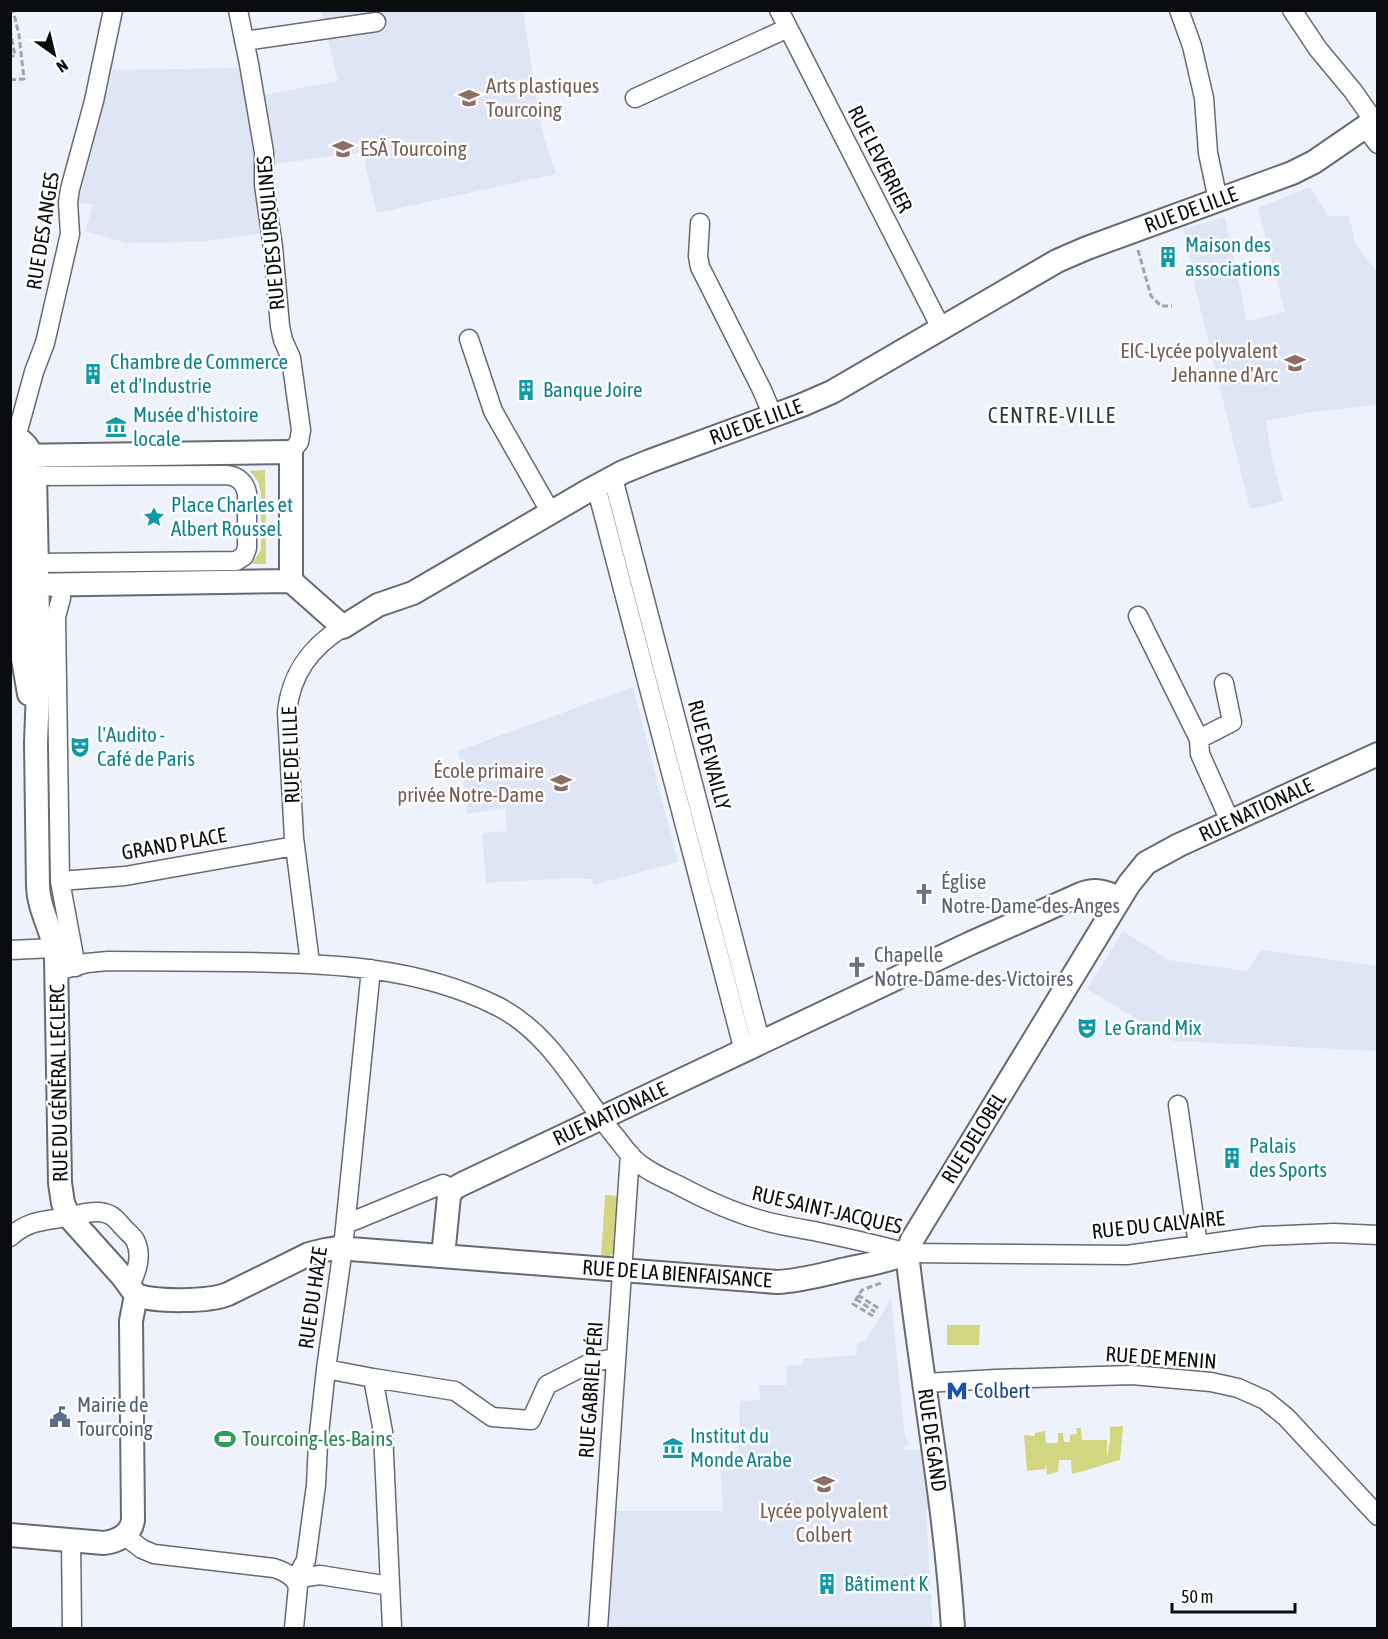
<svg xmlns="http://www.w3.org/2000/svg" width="1388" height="1639" font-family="'Asap Condensed',sans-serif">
  <rect width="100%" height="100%" fill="#eef2fc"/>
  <!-- built -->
  <path fill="#dee5f5" d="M 436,10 L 437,13 L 446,10 L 523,11 L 539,116 L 545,141 L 556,174 L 377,213 L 370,186 L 363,152 L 274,164 L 263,95 L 338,81 L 321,11 Z
    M 241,68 L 251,131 L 263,233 L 200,242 L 126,243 L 85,231 L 93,204 L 78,203 L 113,70 Z
    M 1310,187 L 1328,216 L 1349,216 L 1356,245 L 1377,272 L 1377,405 L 1311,412 L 1266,421 L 1272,458 L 1283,501 L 1250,509 L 1191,271 L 1194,270 L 1183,229 L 1225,217 L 1247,321 L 1285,312 L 1258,208 Z
    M 633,687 L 678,862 L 593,885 L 592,879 L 568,878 L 486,883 L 482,833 L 507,831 L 505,808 L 468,814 L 458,751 Z
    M 1123,931 L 1169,960 L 1247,971 L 1261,950 L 1377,966 L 1377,1051 L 1173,1041 L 1087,989 Z
    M 891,1299 L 905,1437 L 909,1443 L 908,1446 L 900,1449 L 924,1450 L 929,1508 L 926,1509 L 933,1628 L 608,1628 L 615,1511 L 723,1511 L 720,1460 L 738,1460 L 740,1401 L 760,1400 L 759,1385 L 787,1385 L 786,1366 L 803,1364 L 803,1359 L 856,1355 L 857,1344 L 862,1341 L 865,1341 Z"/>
  <!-- green -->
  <path fill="#d3d681" d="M 265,470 L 266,564 L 252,564 L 261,549 L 261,493 L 258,481 L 250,471 Z
    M 605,1195 L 617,1196 L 614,1252 L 608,1258 L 601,1257 Z
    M 947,1325 L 980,1325 L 979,1345 L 947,1345 Z
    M 1123,1426 L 1120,1460 C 1104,1464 1089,1470 1072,1474 L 1071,1460 L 1059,1460 L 1058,1472 L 1047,1475 L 1046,1464 L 1045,1469 L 1027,1471 L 1024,1435 L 1035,1436 L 1035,1433 L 1045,1431 L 1046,1443 L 1058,1443 L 1058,1433 L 1063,1433 L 1064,1442 L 1070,1442 L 1070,1435 L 1077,1434 L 1076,1428 L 1081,1428 L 1082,1440 L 1107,1440 L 1107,1458 L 1110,1439 L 1110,1427 Z"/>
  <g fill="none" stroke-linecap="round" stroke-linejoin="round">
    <defs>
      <path id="minor" d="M 238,10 L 249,64 L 264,152 L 264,185 L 273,247 L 280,326 L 283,340 L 291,358 L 301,430 L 299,442 L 291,452
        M 779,10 L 941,328
        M 1179,10 L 1192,46 L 1204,98 L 1208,153 L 1218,200
        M 1292,10 L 1318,49 L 1353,91 L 1374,121
        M 244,41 L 376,22
        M 635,98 L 788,28
        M 1365,127 L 1378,144
        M 700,223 L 698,256 L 700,267 L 762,390 L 773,416
        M 469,339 L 493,411 L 551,513
        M 13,449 L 34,372 L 45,343 L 70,234 L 68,202 L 70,189 L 94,101 L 113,10
        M 23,471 L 35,476 L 227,475 C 238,476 245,483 247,493 L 247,548 L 244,556 L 236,561 L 37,563 L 26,568
        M 613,478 L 761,1044
        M 596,486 L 744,1051
        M 61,598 L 56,617 L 60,881 L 76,967
        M 1138,616 L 1199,739 L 1200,754 L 1230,821
        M 1199,739 L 1232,722 L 1224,683
        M 60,881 L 125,876 L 295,846
        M 10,950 L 55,948
        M 310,963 L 294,838 L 287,712 C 291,673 311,647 343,627
        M 64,969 L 87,963 L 108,961 C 152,961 196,962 240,962 C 327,963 417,966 497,1006 C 551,1033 578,1090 614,1135 C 621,1143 627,1153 635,1160 C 647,1171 663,1178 678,1185 C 704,1199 732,1212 761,1220 C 778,1225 797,1228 814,1231 C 846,1238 876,1244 907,1253 L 1127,1255 L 1262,1236 L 1334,1233 L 1378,1235
        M 1178,1105 L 1198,1245
        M 346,1224 L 443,1184 L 453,1189
        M 10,1237 C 29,1220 44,1221 67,1217 C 78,1215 88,1211 99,1212 C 111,1213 115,1218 122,1226 C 126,1231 132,1235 135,1240 C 143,1256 137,1272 130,1285
        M 326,1369 L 373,1378 L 383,1432 L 392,1628
        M 373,1378 L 455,1391 L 492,1417 L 531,1420 L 547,1385 L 590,1363 L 615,1358
        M 925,1383 L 996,1379 L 1132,1375 L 1211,1382 L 1238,1388 L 1265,1400 L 1286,1417 L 1378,1516
        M 125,1536 L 142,1549 L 154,1554 L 274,1568 C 284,1571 294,1576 298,1586 L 294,1628
        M 71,1540 L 72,1628
        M 295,1580 L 306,1560 L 316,1485 L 318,1443 L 326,1369 L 343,1248 L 371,969
        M 295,1580 L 306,1577 L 320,1575 L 390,1586
        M 598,1628 L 630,1154"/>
      <path id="major" d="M 10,435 C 30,442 34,457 35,476 L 39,663 L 36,743 L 38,887 C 39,912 54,932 56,957 L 60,1183 L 63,1203 L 69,1217 L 122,1276 L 136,1295
        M 10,453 L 15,464 L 17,475 L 18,630 L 29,694
        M 12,456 L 291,452 L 291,581
        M 291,581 L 343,627 L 378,605 L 413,593 L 586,492 L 623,472 L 650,461 L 802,405 L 832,392 L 1057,261 L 1087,248 L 1292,173 L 1314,162 L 1378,118
        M 22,585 L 291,581
        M 443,1256 L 449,1196 L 453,1189 L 462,1184 L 971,943 L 1081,894 C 1096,888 1106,892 1119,898
        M 136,1295 C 155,1302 209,1302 228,1294 L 309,1254 L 325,1250 L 337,1248 L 777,1282 C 799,1281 821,1275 842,1270 C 864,1265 887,1262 907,1253
        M 10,1535 L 104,1543 C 118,1541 131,1535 133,1520 L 131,1321 L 136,1295
        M 953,1628 C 945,1502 921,1378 907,1253 L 912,1240 L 1129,884 L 1146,863 L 1179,845 L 1378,754"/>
    </defs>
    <!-- minor casing -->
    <use href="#minor" stroke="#676a73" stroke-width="21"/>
    <!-- major casing -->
    <use href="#major" stroke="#676a73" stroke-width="26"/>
    <!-- path -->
    <path stroke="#a1a4ab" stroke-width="3" stroke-dasharray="6 3" stroke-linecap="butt" d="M 10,30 L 15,56 L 10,56
      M 10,80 L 24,79 L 19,35 L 13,10
      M 1138,250 L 1151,296 L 1161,306 L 1172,306
      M 858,1295 L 878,1308
      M 856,1299 L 875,1312
      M 873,1316 L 853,1304 L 862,1290 L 881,1283"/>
    <!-- minor -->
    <use href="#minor" stroke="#fff" stroke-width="18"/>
    <!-- major -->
    <use href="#major" stroke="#fff" stroke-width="22"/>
  </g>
  <!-- icons -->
  <defs>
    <symbol id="university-bare" viewBox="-9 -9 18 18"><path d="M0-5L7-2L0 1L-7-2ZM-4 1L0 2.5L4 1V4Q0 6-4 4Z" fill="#8d6e63" stroke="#fff" stroke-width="2.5" paint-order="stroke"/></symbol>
    <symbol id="school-bare" viewBox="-9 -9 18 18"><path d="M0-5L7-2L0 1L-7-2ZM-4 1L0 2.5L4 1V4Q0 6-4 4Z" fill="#8d6e63" stroke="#fff" stroke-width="2.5" paint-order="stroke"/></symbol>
    <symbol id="building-bare" viewBox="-9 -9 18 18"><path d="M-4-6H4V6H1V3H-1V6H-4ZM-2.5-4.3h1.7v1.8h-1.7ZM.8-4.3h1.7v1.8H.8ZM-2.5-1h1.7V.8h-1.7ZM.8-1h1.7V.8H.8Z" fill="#0f9aa8" stroke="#fff" stroke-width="2.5" paint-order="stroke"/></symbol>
    <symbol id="museum-bare" viewBox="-9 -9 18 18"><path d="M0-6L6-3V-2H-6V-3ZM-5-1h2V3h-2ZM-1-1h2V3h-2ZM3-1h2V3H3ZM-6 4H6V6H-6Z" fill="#0f9aa8" stroke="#fff" stroke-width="2.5" paint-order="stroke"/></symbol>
    <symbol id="sight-bare" viewBox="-9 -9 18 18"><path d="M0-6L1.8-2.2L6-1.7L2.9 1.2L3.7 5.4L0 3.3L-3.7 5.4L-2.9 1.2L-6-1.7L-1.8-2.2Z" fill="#0f9aa8" stroke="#fff" stroke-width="2.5" paint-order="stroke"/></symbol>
    <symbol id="theatre-bare" viewBox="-9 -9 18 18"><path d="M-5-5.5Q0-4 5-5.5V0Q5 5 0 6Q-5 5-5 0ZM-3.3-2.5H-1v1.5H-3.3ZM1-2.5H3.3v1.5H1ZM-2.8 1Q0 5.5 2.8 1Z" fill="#0f9aa8" stroke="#fff" stroke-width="2.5" paint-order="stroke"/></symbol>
    <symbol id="church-bare" viewBox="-9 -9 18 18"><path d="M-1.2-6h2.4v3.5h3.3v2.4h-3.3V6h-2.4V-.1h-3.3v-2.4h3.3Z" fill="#6b7280" stroke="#fff" stroke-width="2.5" paint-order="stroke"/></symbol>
    <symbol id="metro-bare" viewBox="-9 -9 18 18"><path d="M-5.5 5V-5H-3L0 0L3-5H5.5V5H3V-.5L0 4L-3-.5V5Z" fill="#1a4fb4" stroke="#fff" stroke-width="2.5" paint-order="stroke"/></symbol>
    <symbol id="civic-bare" viewBox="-9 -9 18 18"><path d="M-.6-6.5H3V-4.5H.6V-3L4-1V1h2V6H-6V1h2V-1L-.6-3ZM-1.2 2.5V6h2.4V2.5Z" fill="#5c6f8a" stroke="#fff" stroke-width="2.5" paint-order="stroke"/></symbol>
    <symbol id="stadium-bare" viewBox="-9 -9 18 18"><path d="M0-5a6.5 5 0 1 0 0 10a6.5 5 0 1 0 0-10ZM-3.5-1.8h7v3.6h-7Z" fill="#2e9e5b" stroke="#fff" stroke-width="2.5" paint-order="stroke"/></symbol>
  </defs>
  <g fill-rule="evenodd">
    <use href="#university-bare" x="454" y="83" width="30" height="30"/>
    <use href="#school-bare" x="328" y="134" width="30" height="30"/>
    <use href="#building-bare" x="1153" y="242" width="30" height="30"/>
    <use href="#school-bare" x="1280" y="348" width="30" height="30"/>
    <use href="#building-bare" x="78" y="359" width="30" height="30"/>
    <use href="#building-bare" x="511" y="375" width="30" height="30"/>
    <use href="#museum-bare" x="101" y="412" width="30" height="30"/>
    <use href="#sight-bare" x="139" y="502" width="30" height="30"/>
    <use href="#theatre-bare" x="65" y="732" width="30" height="30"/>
    <use href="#school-bare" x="546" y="768" width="30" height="30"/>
    <use href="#church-bare" x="909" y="879" width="30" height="30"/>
    <use href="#church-bare" x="842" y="952" width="30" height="30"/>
    <use href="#theatre-bare" x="1072" y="1013" width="30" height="30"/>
    <use href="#building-bare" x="1217" y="1143" width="30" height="30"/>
    <use href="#metro-bare" x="942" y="1376" width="30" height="30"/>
    <use href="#civic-bare" x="45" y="1402" width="30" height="30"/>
    <use href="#stadium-bare" x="210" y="1424" width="30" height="30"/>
    <use href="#museum-bare" x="658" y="1433" width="30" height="30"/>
    <use href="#school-bare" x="809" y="1469" width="30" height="30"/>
    <use href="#building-bare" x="812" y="1569" width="30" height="30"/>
  </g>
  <g text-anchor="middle" stroke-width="5" stroke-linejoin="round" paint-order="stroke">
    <!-- education labels -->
    <g font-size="21" fill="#785e54" stroke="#fff" text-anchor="start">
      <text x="486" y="93">Arts plastiques<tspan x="486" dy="24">Tourcoing</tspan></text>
      <text x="360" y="156">ESÄ Tourcoing</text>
      <text x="1278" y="358" text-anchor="end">EIC-Lycée polyvalent<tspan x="1278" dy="24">Jehanne d'Arc</tspan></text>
      <text x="544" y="778" text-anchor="end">École primaire<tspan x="544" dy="24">privée Notre-Dame</tspan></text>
      <text x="824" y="1518" text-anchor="middle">Lycée polyvalent<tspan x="824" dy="24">Colbert</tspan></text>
    </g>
    <!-- street labels -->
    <g font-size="21" fill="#0b0c0f" stroke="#fff">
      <text transform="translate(880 159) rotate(63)" y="7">RUE LEVERRIER</text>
      <text transform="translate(1191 210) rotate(-20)" y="7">RUE DE LILLE</text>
      <text transform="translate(43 231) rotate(-81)" y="7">RUE DES ANGES</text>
      <text transform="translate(271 233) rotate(-95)" y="7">RUE DES URSULINES</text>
      <text transform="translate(756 422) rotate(-20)" y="7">RUE DE LILLE</text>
      <text transform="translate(291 755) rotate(-92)" y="7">RUE DE LILLE</text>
      <text transform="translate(709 755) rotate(75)" y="7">RUE DE WAILLY</text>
      <text transform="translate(1256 810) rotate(-25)" y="7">RUE NATIONALE</text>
      <text transform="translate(174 844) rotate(-10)" y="7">GRAND PLACE</text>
      <text transform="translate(59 1083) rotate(-91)" y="7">RUE DU GÉNÉRAL LECLERC</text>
      <text transform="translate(610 1114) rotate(-25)" y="7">RUE NATIONALE</text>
      <text transform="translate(974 1138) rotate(-58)" y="7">RUE DELOBEL</text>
      <text transform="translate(827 1210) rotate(13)" y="7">RUE SAINT-JACQUES</text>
      <text transform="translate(1158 1225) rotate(-6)" y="7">RUE DU CALVAIRE</text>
      <text transform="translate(677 1274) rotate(4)" y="7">RUE DE LA BIENFAISANCE</text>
      <text transform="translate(313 1298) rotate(-82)" y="7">RUE DU HAZE</text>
      <text transform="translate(1161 1358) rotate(4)" y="7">RUE DE MENIN</text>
      <text transform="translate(591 1390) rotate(-86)" y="7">RUE GABRIEL PÉRI</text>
      <text transform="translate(932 1440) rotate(82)" y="7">RUE DE GAND</text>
    </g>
    <!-- culture labels -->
    <g font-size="21" fill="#0d838f" stroke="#fff" text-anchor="start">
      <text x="1185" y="252">Maison des<tspan x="1185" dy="24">associations</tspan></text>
      <text x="110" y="369">Chambre de Commerce<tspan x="110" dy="24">et d'Industrie</tspan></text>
      <text x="543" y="397">Banque Joire</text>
      <text x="133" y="422">Musée d'histoire<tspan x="133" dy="24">locale</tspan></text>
      <text x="171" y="512">Place Charles et<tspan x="171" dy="24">Albert Roussel</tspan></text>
      <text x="97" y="742">l'Audito -<tspan x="97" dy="24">Café de Paris</tspan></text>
      <text x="1104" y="1035">Le Grand Mix</text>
      <text x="1249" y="1153">Palais<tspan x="1249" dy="24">des Sports</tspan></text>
      <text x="690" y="1443">Institut du<tspan x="690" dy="24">Monde Arabe</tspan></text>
      <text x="844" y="1591">Bâtiment K</text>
    </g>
    <!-- worship labels -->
    <g font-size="21" fill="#5b616d" stroke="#fff" text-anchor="start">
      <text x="941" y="889">Église<tspan x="941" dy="24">Notre-Dame-des-Anges</tspan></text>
      <text x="874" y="962">Chapelle<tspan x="874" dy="24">Notre-Dame-des-Victoires</tspan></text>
    </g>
    <!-- transit labels -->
    <g font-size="21" fill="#164399" stroke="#fff" text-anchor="start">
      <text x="974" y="1398">Colbert</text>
    </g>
    <!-- service labels -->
    <g font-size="21" fill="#4e5e75" stroke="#fff" text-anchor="start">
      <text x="77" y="1412">Mairie de<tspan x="77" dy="24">Tourcoing</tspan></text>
    </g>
    <!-- leisure labels -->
    <g font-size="21" fill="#27864d" stroke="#fff" text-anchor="start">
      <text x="242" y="1446">Tourcoing-les-Bains</text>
    </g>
    <!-- neighbourhood labels -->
    <g font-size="22" letter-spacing="1.5" fill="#33363e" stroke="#fff">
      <text x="1052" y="423">CENTRE-VILLE</text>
    </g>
  </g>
  <!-- border -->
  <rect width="1388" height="1639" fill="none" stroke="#0b0c0f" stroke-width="24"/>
  <!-- north arrow -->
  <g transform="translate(54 54) rotate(146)" stroke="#ffffff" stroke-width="4.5" paint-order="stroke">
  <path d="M0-4.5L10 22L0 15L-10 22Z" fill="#0b0c0f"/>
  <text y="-9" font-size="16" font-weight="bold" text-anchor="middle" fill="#0b0c0f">N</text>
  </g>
  <!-- scale -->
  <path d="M1172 1603v9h123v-9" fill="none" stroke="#0b0c0f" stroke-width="3"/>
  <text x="1181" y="1603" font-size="18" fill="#0b0c0f" stroke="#ffffff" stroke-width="4.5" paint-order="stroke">50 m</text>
</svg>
